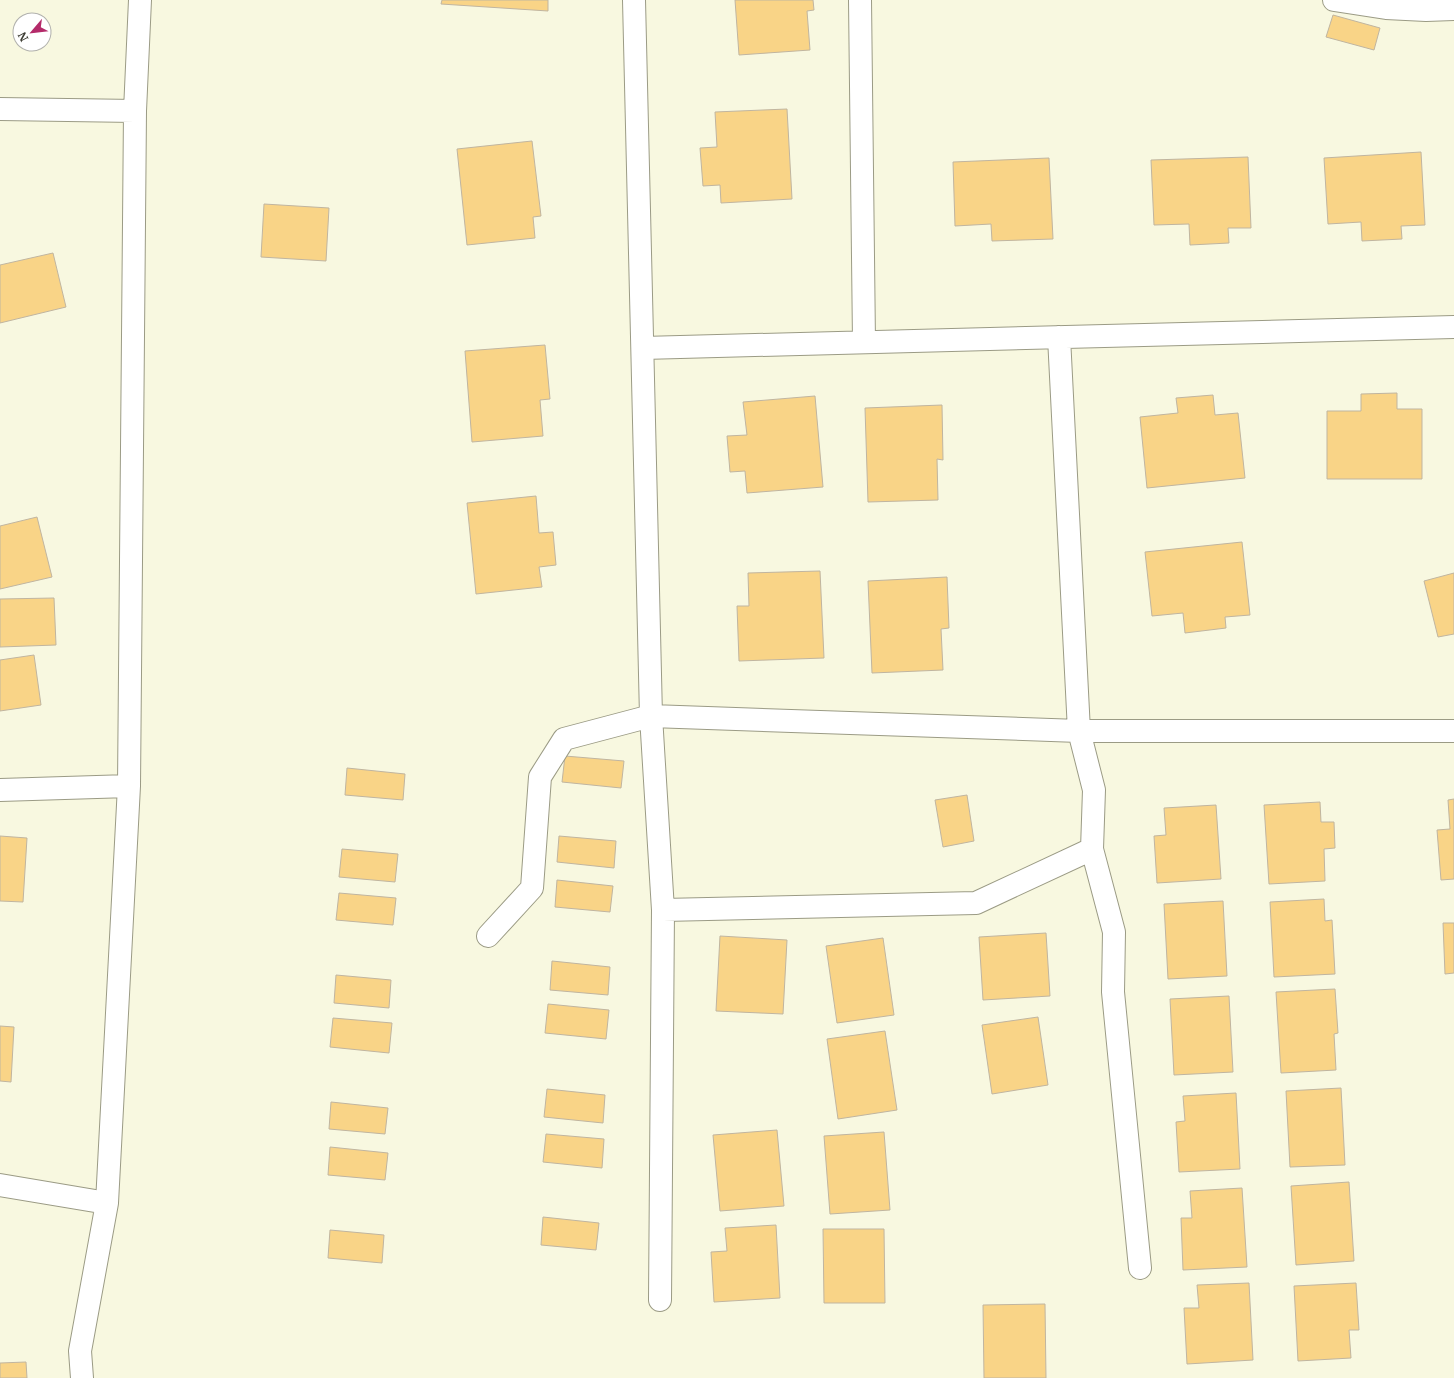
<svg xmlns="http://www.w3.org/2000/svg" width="1454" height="1378" font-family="Merriweather,serif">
  <rect width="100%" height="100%" fill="#f8f8e0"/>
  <!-- building -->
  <path fill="#f9d487" stroke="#c0b5a0" d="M 442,0 L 548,0 L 548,11 L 441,4 Z
    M 735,0 L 813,0 L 814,10 L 807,11 L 810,50 L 739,55 Z
    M 1333,15 L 1380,28 L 1374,50 L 1326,37 Z
    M 787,109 L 792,199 L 721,203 L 720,185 L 703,186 L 700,148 L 717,147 L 715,112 Z
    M 532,141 L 541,216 L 533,217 L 535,238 L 467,245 L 457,149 Z
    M 1421,152 L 1425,225 L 1401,226 L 1402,239 L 1362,241 L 1361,222 L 1328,224 L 1324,158 Z
    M 1248,157 L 1251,228 L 1228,228 L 1229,243 L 1190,245 L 1189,224 L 1154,225 L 1151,160 Z
    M 1049,158 L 1053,239 L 992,241 L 991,224 L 955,226 L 953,162 Z
    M 264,204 L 329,208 L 326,261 L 261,257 Z
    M 53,253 L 66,307 L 0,323 L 0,265 Z
    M 545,345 L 550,399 L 540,400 L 543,436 L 472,442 L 465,351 Z
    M 1397,393 L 1397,409 L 1422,409 L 1422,479 L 1327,479 L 1327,411 L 1361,411 L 1361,394 Z
    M 1213,395 L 1215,415 L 1238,413 L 1245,478 L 1147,488 L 1140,417 L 1178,413 L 1176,398 Z
    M 815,396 L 823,487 L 747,493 L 745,471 L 730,472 L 727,436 L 747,435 L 743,402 Z
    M 942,405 L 943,460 L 937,459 L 938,500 L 868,502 L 865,408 Z
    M 536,496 L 539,533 L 553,532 L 556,565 L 539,567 L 542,587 L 476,594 L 467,503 Z
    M 37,517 L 52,577 L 0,589 L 0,526 Z
    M 1242,542 L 1250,615 L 1225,617 L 1226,628 L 1185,633 L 1183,613 L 1152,616 L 1145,552 Z
    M 820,571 L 824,658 L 739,661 L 737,606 L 749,606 L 748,573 Z
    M 1454,573 L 1454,634 L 1438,637 L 1424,581 Z
    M 947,577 L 949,628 L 941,629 L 943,670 L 872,673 L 868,581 Z
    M 54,598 L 56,645 L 0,647 L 0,599 Z
    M 34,655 L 41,705 L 0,711 L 0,660 Z
    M 565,756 L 624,761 L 621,788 L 562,782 Z
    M 347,768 L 405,774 L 403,800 L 345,795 Z
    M 967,795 L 974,841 L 943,847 L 935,800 Z
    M 1454,799 L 1454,879 L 1441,880 L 1437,830 L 1450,829 L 1448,800 Z
    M 1320,802 L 1321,822 L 1334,822 L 1335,848 L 1324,849 L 1325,881 L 1269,884 L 1264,805 Z
    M 1216,805 L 1221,879 L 1157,883 L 1154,836 L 1166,835 L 1164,808 Z
    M 0,836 L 27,838 L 23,902 L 0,901 Z
    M 559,836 L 616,841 L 614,868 L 557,862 Z
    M 342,849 L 398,854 L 395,882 L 339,877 Z
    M 557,880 L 613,886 L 610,912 L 555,907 Z
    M 339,893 L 396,898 L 393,925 L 336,920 Z
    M 1324,899 L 1325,921 L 1332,920 L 1335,974 L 1274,977 L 1270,902 Z
    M 1223,901 L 1227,976 L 1168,979 L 1164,904 Z
    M 1443,923 L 1454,923 L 1454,973 L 1445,974 Z
    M 1046,933 L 1050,996 L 983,1000 L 979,937 Z
    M 720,936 L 787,940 L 783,1014 L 716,1011 Z
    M 883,938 L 894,1015 L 837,1023 L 826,946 Z
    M 552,961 L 610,967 L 608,995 L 550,990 Z
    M 336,975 L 391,980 L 389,1008 L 334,1003 Z
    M 1335,989 L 1338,1033 L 1334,1034 L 1336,1070 L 1281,1073 L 1276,992 Z
    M 1229,996 L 1233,1072 L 1174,1075 L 1170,999 Z
    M 548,1004 L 609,1010 L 606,1039 L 545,1033 Z
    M 1038,1017 L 1048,1085 L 992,1094 L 982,1025 Z
    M 333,1018 L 392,1023 L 389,1053 L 330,1047 Z
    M 0,1026 L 14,1027 L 11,1082 L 0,1081 Z
    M 885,1031 L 897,1110 L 838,1119 L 827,1039 Z
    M 1341,1088 L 1345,1165 L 1290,1167 L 1286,1091 Z
    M 547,1089 L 605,1095 L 603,1123 L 544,1117 Z
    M 1236,1093 L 1240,1169 L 1179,1172 L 1176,1122 L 1185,1121 L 1183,1096 Z
    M 331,1102 L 388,1108 L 385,1134 L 329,1129 Z
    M 777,1130 L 784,1206 L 720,1211 L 713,1135 Z
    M 884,1132 L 890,1210 L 830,1214 L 824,1136 Z
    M 546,1134 L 604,1139 L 602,1168 L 543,1162 Z
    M 330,1147 L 388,1153 L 385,1180 L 328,1175 Z
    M 1349,1182 L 1354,1261 L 1296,1265 L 1291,1186 Z
    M 1242,1188 L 1247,1267 L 1183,1270 L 1181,1218 L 1192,1218 L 1190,1191 Z
    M 543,1217 L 599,1223 L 596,1250 L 541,1245 Z
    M 776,1225 L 780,1298 L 714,1302 L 711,1252 L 727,1251 L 725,1228 Z
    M 823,1229 L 884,1229 L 885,1303 L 824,1303 Z
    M 330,1230 L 384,1235 L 382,1263 L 328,1258 Z
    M 1249,1283 L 1253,1360 L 1187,1364 L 1184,1308 L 1199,1308 L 1197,1285 Z
    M 1356,1283 L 1359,1330 L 1349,1330 L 1351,1358 L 1298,1361 L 1294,1286 Z
    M 1045,1304 L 1046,1378 L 984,1378 L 983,1305 Z
    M 26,1362 L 27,1378 L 0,1378 L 0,1363 Z"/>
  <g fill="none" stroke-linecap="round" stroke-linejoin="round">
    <defs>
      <path id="minor" d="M 634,0 L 651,716 L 663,910 L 660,1300
        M 860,0 L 864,342
        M 1334,0 L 1386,8 L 1426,10 L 1454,9
        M 0,109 L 135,111
        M 1059,337 L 1079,731 L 1094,790 L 1092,849 L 1114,932 L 1113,992 L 1140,1268
        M 643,348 L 1454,327
        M 0,790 L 129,786
        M 663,910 L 976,903 L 1092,849
        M 488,936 L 532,888 L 540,777 L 564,739 L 651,716 L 1079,731 L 1454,731
        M 0,1185 L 107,1203
        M 82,1378 L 80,1351 L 107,1203 L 129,786 L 135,111 L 140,0"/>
    </defs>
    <!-- minor casing -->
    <use href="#minor" stroke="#9b9b85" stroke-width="24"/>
    <!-- minor -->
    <use href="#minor" stroke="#fff" stroke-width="22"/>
  </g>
  <!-- north arrow -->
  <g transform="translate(32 32) rotate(242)"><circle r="19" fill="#ffffff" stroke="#b1b1ad"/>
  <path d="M0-3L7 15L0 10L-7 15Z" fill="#b42b6a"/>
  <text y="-6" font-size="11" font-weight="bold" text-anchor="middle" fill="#3b3b32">N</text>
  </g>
</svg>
